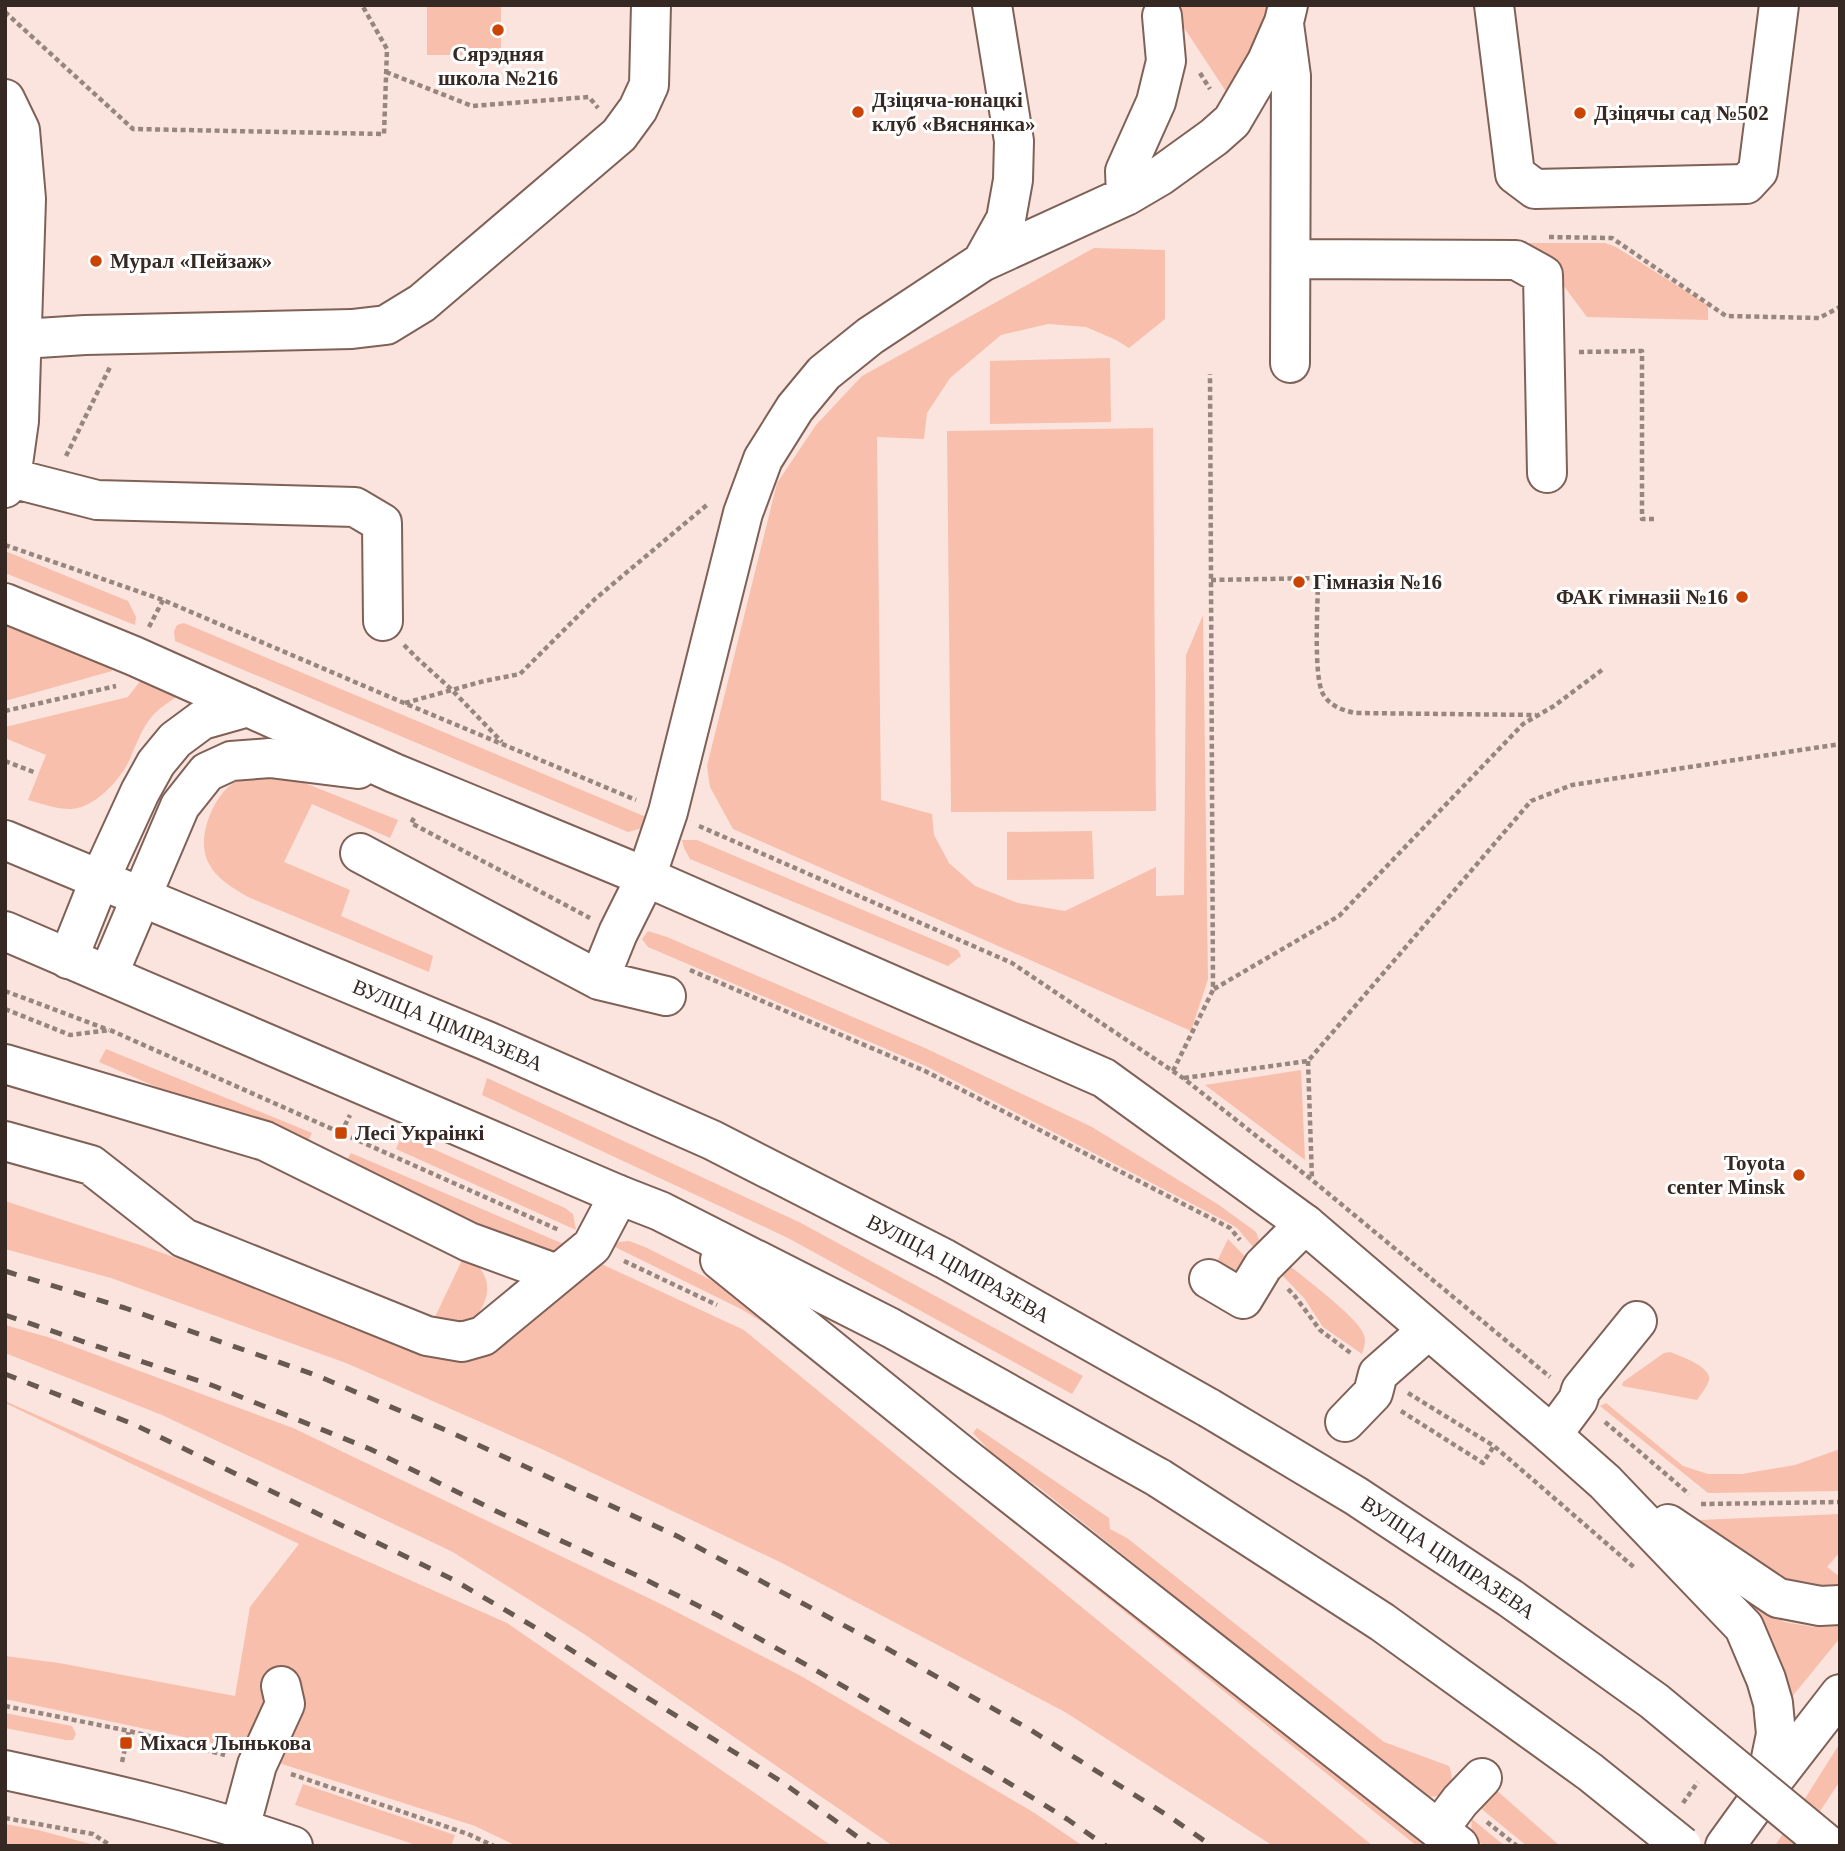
<svg xmlns="http://www.w3.org/2000/svg" width="1845" height="1851" font-family="'Times New Roman',serif">
  <rect width="100%" height="100%" fill="#fae4dd"/>
  <!-- green -->
  <path fill="#f8bfac" d="M 427,5 L 501,5 L 501,55 L 427,55 Z
    M 1169,5 L 1270,5 L 1229,96 Z
    M 1524,243 L 1605,243 L 1616,247 L 1708,305 L 1708,320 L 1587,317 L 1554,273 Z
    M 1094,248 L 1165,250 L 1165,319 L 1129,348 L 1116,340 L 1086,327 L 1048,324 L 1001,335 L 950,378 L 927,413 L 924,439 L 877,437 L 881,800 L 932,814 L 934,835 L 949,863 L 975,886 L 1018,903 L 1065,911 L 1156,867 L 1156,896 L 1184,895 L 1186,655 L 1203,615 L 1208,979 L 1191,1031 L 733,829 L 710,787 L 707,766 L 777,483 L 816,425 L 862,376 Z
    M 1110,358 L 1111,422 L 990,424 L 990,361 Z
    M 1153,428 L 1156,811 L 951,812 L 947,431 Z
    M 5,551 L 128,601 L 136,617 L 135,625 L 5,573 Z
    M 5,620 L 108,660 L 112,671 L 5,701 Z
    M 184,623 L 646,817 L 650,826 L 628,832 L 175,641 L 174,631 L 177,625 Z
    M 144,676 L 184,692 C 173,699 162,706 153,715 C 141,729 136,746 128,763 C 118,782 94,808 71,809 C 56,809 42,804 28,800 L 46,755 L 5,738 L 5,727 L 128,697 Z
    M 252,775 L 292,778 L 398,820 L 390,838 L 312,804 L 284,862 L 350,890 L 341,916 L 433,956 L 429,972 L 248,897 C 231,887 213,877 206,857 C 198,833 215,792 237,781 C 242,779 247,777 252,775 Z
    M 1092,831 L 1094,879 L 1007,880 L 1007,832 Z
    M 682,840 L 697,840 L 958,950 L 961,956 L 948,966 L 690,859 L 684,848 Z
    M 648,931 L 667,937 L 925,1048 L 1092,1127 L 1219,1205 L 1256,1232 L 1261,1245 L 1259,1254 L 1237,1228 L 1229,1223 L 926,1066 L 648,947 L 642,939 Z
    M 106,1049 L 312,1133 L 306,1145 L 346,1162 L 351,1153 L 566,1245 L 555,1255 L 476,1226 L 99,1062 Z
    M 1301,1070 L 1305,1160 L 1205,1085 Z
    M 487,1078 L 799,1222 L 1083,1376 L 1072,1394 L 788,1238 L 482,1095 Z
    M 402,1135 L 565,1208 L 573,1214 L 576,1230 L 396,1149 Z
    M 5,1201 L 143,1246 L 422,1347 L 595,1261 L 744,1330 L 1373,1846 L 1273,1846 L 1065,1712 L 780,1562 L 544,1450 L 346,1363 L 111,1278 L 5,1249 Z
    M 1228,1239 L 1253,1265 L 1245,1277 L 1211,1274 Z
    M 629,1241 L 645,1247 L 743,1296 L 1431,1846 L 1417,1846 L 973,1490 L 790,1339 L 741,1309 L 613,1246 L 619,1242 Z
    M 465,1254 C 496,1277 492,1298 469,1326 L 434,1319 Z
    M 1286,1263 C 1302,1276 1357,1317 1363,1333 C 1367,1341 1364,1347 1362,1354 L 1323,1327 L 1304,1298 L 1280,1273 Z
    M 5,1325 L 51,1338 L 293,1428 L 663,1605 L 801,1676 L 1033,1812 L 1083,1846 L 893,1846 L 584,1634 L 451,1551 L 162,1415 L 5,1353 Z
    M 1670,1352 C 1680,1356 1712,1367 1709,1380 C 1707,1387 1701,1394 1697,1400 L 1622,1386 L 1623,1382 L 1664,1353 Z
    M 5,1401 L 507,1623 L 832,1846 L 517,1846 L 475,1826 L 226,1746 L 5,1699 L 5,1656 L 59,1663 L 235,1696 L 250,1607 L 299,1544 L 5,1403 Z
    M 1606,1403 L 1683,1466 L 1708,1474 L 1742,1474 L 1795,1465 L 1840,1449 L 1840,1491 L 1708,1493 L 1600,1406 Z
    M 977,1428 L 1109,1518 L 1110,1529 L 1127,1538 L 1384,1742 L 1449,1766 C 1454,1779 1452,1784 1445,1795 L 1430,1797 L 1421,1793 L 1037,1486 L 1001,1463 L 973,1433 Z
    M 1840,1514 L 1840,1552 L 1827,1567 L 1840,1577 L 1840,1594 L 1785,1589 L 1700,1520 Z
    M 1730,1588 L 1784,1622 L 1814,1627 L 1840,1626 L 1840,1638 L 1786,1704 Z
    M 5,1713 L 72,1726 L 76,1734 L 73,1740 L 66,1740 L 5,1728 Z
    M 1840,1743 L 1840,1781 L 1797,1846 L 1775,1846 Z
    M 1487,1782 L 1560,1846 L 1527,1846 L 1478,1806 Z
    M 303,1784 L 455,1835 L 451,1846 L 419,1846 L 295,1805 Z
    M 1472,1819 L 1505,1846 C 1484,1846 1468,1846 1472,1819 Z
    M 5,1824 L 38,1830 L 98,1846 L 5,1846 Z"/>
  <g fill="none" stroke-linecap="round" stroke-linejoin="round">
    <defs>
      <path id="minor" d="M 1494,5 L 1515,174 L 1535,189 L 1746,184 L 1758,171 L 1779,5
        M 1284,24 L 1291,76 L 1290,363
        M 5,99 L 20,130 L 26,199 L 19,421 L 11,478 L 5,488
        M 1126,196 L 1125,171 L 1156,102 L 1166,61 L 1162,16
        M 1291,259 L 1516,260 L 1543,275 L 1547,473
        M 982,262 L 1006,219 L 1013,180 L 1014,141 L 992,5
        M 22,339 L 85,335 L 352,329 L 386,325 L 422,303 L 619,135 L 638,109 L 649,85 L 651,5
        M 11,478 L 97,500 L 355,507 L 382,523 L 383,621
        M 5,603 L 134,656 L 248,707
        M 360,853 L 599,980
        M 666,996 L 599,980 L 618,933 L 646,877 L 668,812 L 743,513 L 763,459 L 795,408 L 824,373 L 870,336 L 982,262 L 1126,196 L 1160,176 L 1214,137 L 1232,121 L 1267,61 L 1284,22 L 1288,5
        M 5,1064 L 265,1141 L 469,1242 L 557,1274
        M 5,1141 L 91,1165 L 184,1238 L 427,1336 L 462,1342 L 483,1336 L 592,1246 L 619,1195
        M 1209,1279 L 1243,1299 L 1263,1266 L 1305,1224
        M 1345,1422 L 1373,1393 L 1378,1374 L 1428,1330
        M 1552,1435 L 1578,1400 L 1581,1390 L 1637,1321
        M 5,1770 C 102,1791 199,1813 293,1846
        M 240,1828 L 257,1765 L 285,1704 L 281,1686
        M 1439,1829 L 1460,1801 L 1482,1778"/>
      <g id="major">
        <path id="s1" d="M 5,840 L 487,1041 L 712,1140 L 945,1259 L 1209,1408"/>
        <path d="M 5,931 L 619,1195 L 660,1211 L 891,1328 L 1159,1478"/>
        <path d="M 68,959 L 100,879 L 140,792 L 156,763 L 175,740 L 202,720 L 248,707 L 394,773 L 646,877 L 1104,1078 L 1305,1224 L 1552,1435 L 1605,1482 L 1744,1627 L 1766,1679 L 1773,1703 L 1776,1734 L 1764,1792"/>
        <path d="M 108,975 L 180,806 L 207,772 L 231,761 L 270,758 L 358,769"/>
        <path d="M 720,1260 L 964,1457 L 1459,1846"/>
        <path d="M 1668,1524 L 1778,1598 L 1820,1606 L 1840,1605"/>
        <path d="M 1725,1846 L 1764,1792 L 1840,1694"/>
      </g>
    </defs>
    <!-- minor casing -->
    <use href="#minor" stroke="#7f6157" stroke-width="42"/>
    <!-- major casing -->
    <use href="#major" stroke="#7f6157" stroke-width="42"/>
    <!-- path -->
    <path stroke="#978680" stroke-width="4.5" stroke-dasharray="5 3.5" stroke-linecap="butt" d="M 5,12 L 133,129 L 384,134 L 387,49 L 362,5
      M 386,72 L 472,106 L 589,97 L 598,108
      M 1200,73 L 1210,89
      M 1549,237 L 1612,238 L 1726,316 L 1819,318 L 1840,307
      M 1579,352 L 1642,351 L 1642,519 L 1655,519
      M 66,456 L 110,367
      M 5,545 L 163,600 L 404,703 L 636,800
      M 1211,580 L 1318,578 C 1318,602 1313,676 1323,694 C 1330,706 1342,710 1355,713 L 1536,715
      M 149,627 L 163,600
      M 404,645 L 419,660 L 452,690 L 502,742
      M 405,703 L 484,681 L 520,674 L 595,599 L 708,504
      M 5,711 L 116,686
      M 5,761 L 36,773
      M 414,818 L 411,823 L 590,918
      M 699,826 L 1012,963 L 1183,1078 L 1312,1180 L 1550,1377
      M 690,970 L 925,1071 L 1230,1228 L 1240,1240
      M 1214,989 L 1339,916 L 1523,724 L 1554,706 L 1602,670
      M 5,991 L 109,1030
      M 5,1009 L 70,1035 L 110,1030 L 559,1230
      M 1308,1061 L 1312,1179
      M 1173,1071 L 1213,990 L 1210,374
      M 1184,1078 L 1308,1061 L 1531,801 L 1572,785 L 1840,744
      M 341,1133 L 350,1115
      M 624,1261 L 717,1305
      M 1288,1289 L 1294,1295 L 1320,1330 L 1352,1354
      M 1408,1393 L 1494,1446 L 1636,1569
      M 1401,1411 L 1483,1463 L 1494,1446
      M 1605,1422 L 1689,1494
      M 1701,1504 L 1840,1502
      M 5,1706 L 129,1731 L 225,1755
      M 122,1762 L 129,1731
      M 291,1774 L 468,1834 L 494,1846
      M 1683,1803 L 1698,1782
      M 5,1818 L 93,1834 L 111,1846
      M 1487,1822 L 1517,1846"/>
    <!-- minor -->
    <use href="#minor" stroke="#fff" stroke-width="38"/>
    <!-- major -->
    <use href="#major" stroke="#fff" stroke-width="38"/>
    <!-- rail -->
    <path stroke="#675852" stroke-width="5" stroke-dasharray="12 12" stroke-linecap="butt" d="M 5,1271 L 125,1308 L 318,1376 L 450,1432 L 677,1536 L 886,1648 L 1029,1729 L 1170,1817 L 1212,1846
      M 5,1315 L 214,1386 L 370,1449 L 496,1511 L 636,1575 L 717,1615 L 812,1668 L 991,1772 L 1067,1819 L 1106,1846
      M 5,1374 L 133,1424 L 452,1579 L 536,1628 L 782,1782 L 870,1846"/>
    <defs>
      <g id="major-bridge">
        <path id="s2" d="M 1209,1408 L 1356,1496 L 1510,1598 L 1654,1701 L 1829,1846"/>
        <path d="M 1159,1478 L 1382,1622 L 1590,1772 L 1682,1846"/>
      </g>
    </defs>
    <!-- major-bridge casing -->
    <use href="#major-bridge" stroke="#7f6157" stroke-width="42" stroke-linecap="butt"/>
    <!-- major-bridge -->
    <use href="#major-bridge" stroke="#fff" stroke-width="38"/>
  </g>
  <!-- markers -->
  <g fill="#ca4504" stroke="#fff" stroke-width="2.5">
    <circle cx="498" cy="30" r="7"/>
    <circle cx="858" cy="112" r="7"/>
    <circle cx="1580" cy="113" r="7"/>
    <circle cx="96" cy="261" r="7"/>
    <circle cx="1299" cy="582" r="7"/>
    <circle cx="1742" cy="597" r="7"/>
    <rect x="334" y="1126" width="14" height="14" rx="3.5"/>
    <circle cx="1799" cy="1175" r="7"/>
    <rect x="119" y="1736" width="14" height="14" rx="3.5"/>
  </g>
  <g text-anchor="middle" stroke-width="6" stroke-linejoin="round" paint-order="stroke">
    <!-- poi labels -->
    <g font-size="21" font-weight="bold" fill="#362924" stroke="#fff" text-anchor="start">
      <text x="498" y="61" text-anchor="middle">Сярэдняя<tspan x="498" dy="24">школа №216</tspan></text>
      <text x="872" y="107">Дзіцяча-юнацкі<tspan x="872" dy="24">клуб «Вяснянка»</tspan></text>
      <text x="1594" y="120">Дзіцячы сад №502</text>
      <text x="110" y="268">Мурал «Пейзаж»</text>
      <text x="1313" y="589">Гімназія №16</text>
      <text x="1728" y="604" text-anchor="end">ФАК гімназіі №16</text>
      <text x="355" y="1140">Лесі Украінкі</text>
      <text x="1785" y="1170" text-anchor="end">Toyota<tspan x="1785" dy="24">center Minsk</tspan></text>
      <text x="140" y="1750">Міхася Лынькова</text>
    </g>
    <!-- street labels -->
    <g font-size="21" fill="#362924" stroke="#fff">
      <text dy="7" stroke="none"><textPath href="#s1" startOffset="480">ВУЛІЦА ЦІМІРАЗЕВА</textPath></text>
      <text dy="7" stroke="none"><textPath href="#s1" startOffset="1046">ВУЛІЦА ЦІМІРАЗЕВА</textPath></text>
      <text dy="7" stroke="none"><textPath href="#s2" startOffset="282">ВУЛІЦА ЦІМІРАЗЕВА</textPath></text>
    </g>
  </g>
  <!-- border -->
  <rect width="1845" height="1851" fill="none" stroke="#362924" stroke-width="14"/>
</svg>
